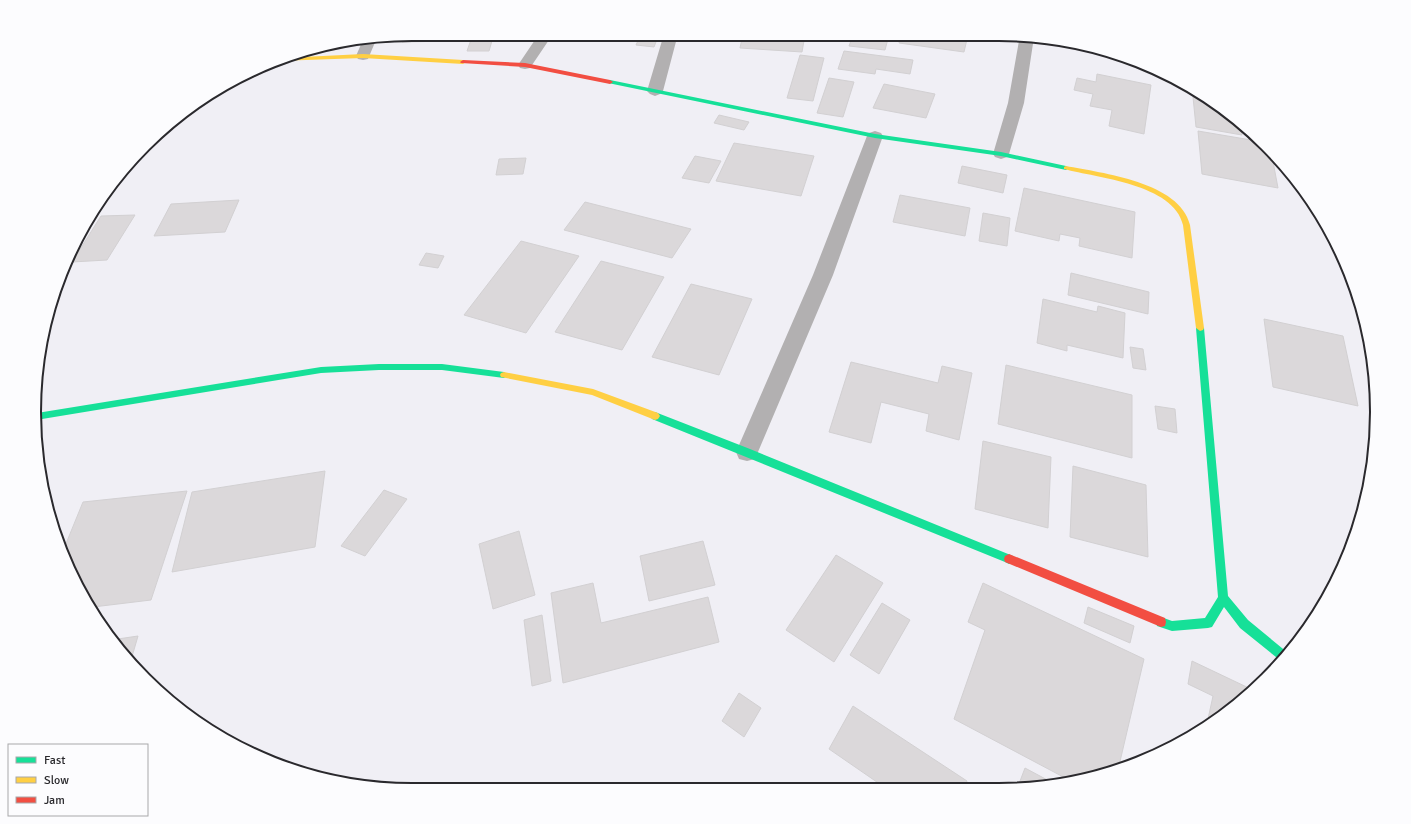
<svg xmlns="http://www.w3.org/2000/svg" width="1411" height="824" font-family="Signika,sans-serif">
  <rect width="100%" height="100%" fill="#f0eff5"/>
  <!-- building -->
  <path fill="#dbd8da" stroke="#d2d0d2" d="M 412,34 L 451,34 L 449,41 L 402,42 L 405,35 Z
    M 473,34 L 494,34 L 489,51 L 467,51 Z
    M 562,34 L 635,34 L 633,41 L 561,36 Z
    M 641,34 L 659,34 L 654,47 L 636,45 Z
    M 743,34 L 805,35 L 802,52 L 740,48 Z
    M 853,35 L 889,35 L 885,50 L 849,46 Z
    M 901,35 L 968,35 L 964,52 L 899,43 Z
    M 844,51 L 913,60 L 910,74 L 876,69 L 875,74 L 838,69 Z
    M 800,55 L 824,58 L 813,101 L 787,98 Z
    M 1097,74 L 1151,85 L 1144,134 L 1109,126 L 1112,110 L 1090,106 L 1093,94 L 1074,90 L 1077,78 L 1096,82 Z
    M 829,78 L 854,82 L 843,117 L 817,113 Z
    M 884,84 L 935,94 L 926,118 L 873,108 Z
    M 1193,97 L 1212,100 L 1241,124 L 1242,135 L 1196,127 Z
    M 719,115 L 749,122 L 744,130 L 714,123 Z
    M 1198,131 L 1263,142 L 1271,151 L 1278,188 L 1202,174 Z
    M 734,143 L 814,156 L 801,196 L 716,181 Z
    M 695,156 L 721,161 L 709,183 L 682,178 Z
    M 526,158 L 523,174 L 496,175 L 499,159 Z
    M 962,166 L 1007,175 L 1003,193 L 958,183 Z
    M 1024,188 L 1135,212 L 1132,258 L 1079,246 L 1080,238 L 1060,234 L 1059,241 L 1015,231 Z
    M 900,195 L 970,208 L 965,236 L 893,222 Z
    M 239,200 L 225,232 L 154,236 L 171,204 Z
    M 585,202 L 691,229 L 672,258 L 564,230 Z
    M 983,213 L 1010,218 L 1007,246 L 979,241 Z
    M 135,215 L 107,260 L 72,262 L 101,216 Z
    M 1320,215 L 1348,267 L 1353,283 L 1347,282 Z
    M 521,241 L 579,256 L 526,333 L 464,315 Z
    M 426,253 L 444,256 L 438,268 L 419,265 Z
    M 601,261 L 664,277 L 622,350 L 555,332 Z
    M 1071,273 L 1149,292 L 1148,314 L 1068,295 Z
    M 691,284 L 752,299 L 719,375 L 652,357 Z
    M 1043,299 L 1097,312 L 1098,306 L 1125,313 L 1123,358 L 1067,345 L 1067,351 L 1037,343 Z
    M 1264,319 L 1343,336 L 1358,406 L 1273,387 Z
    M 1130,347 L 1143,349 L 1146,370 L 1133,368 Z
    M 851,362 L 938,383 L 942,366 L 972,373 L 959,440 L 926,431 L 929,414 L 881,402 L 871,443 L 829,432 Z
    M 1006,365 L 1132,395 L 1132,458 L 998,424 Z
    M 1155,406 L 1175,409 L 1177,433 L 1158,429 Z
    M 983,441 L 1051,457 L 1048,528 L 975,509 Z
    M 1073,466 L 1146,485 L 1148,557 L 1070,537 Z
    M 325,471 L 315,547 L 172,572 L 192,492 Z
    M 384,490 L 407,499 L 365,556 L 341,546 Z
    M 187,491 L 151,600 L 93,607 L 63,551 L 83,502 Z
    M 519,531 L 535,595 L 493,609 L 479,544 Z
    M 703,541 L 715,585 L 649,601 L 640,556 Z
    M 836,555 L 883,583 L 834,662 L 786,630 Z
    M 593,583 L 601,623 L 708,597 L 719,642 L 563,683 L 551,593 Z
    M 983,583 L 1144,659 L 1118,770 L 1069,780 L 954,719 L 985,630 L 968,622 Z
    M 882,603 L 910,620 L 879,674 L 850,655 Z
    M 1088,607 L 1134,626 L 1130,643 L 1084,623 Z
    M 542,615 L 551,681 L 532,686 L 524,620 Z
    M 138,636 L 131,660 L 111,640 Z
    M 1192,661 L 1253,690 L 1212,721 L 1208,719 L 1213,696 L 1188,684 Z
    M 739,693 L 761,708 L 744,737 L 722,721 Z
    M 853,706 L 967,781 L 964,789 L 887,789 L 829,749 Z
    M 1025,768 L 1053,783 L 1017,789 Z"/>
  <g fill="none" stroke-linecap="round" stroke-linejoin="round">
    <!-- street -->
    <path fill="#b2b0b1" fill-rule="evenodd" d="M 539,34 L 553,34 L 530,68 L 525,69 L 520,68 L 518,65 Z
      M 664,34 L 678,34 L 663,91 L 660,94 L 655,96 L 650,94 L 647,91 Z
      M 1020,35 L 1034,37 L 1024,103 L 1009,154 L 1007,157 L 1001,159 L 995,157 L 993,154 L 1008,103 Z
      M 376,40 L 368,59 L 363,60 L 358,59 L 356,56 L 362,42 Z
      M 875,131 L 881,133 L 883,136 L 833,275 L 755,459 L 747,461 L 739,459 L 736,452 L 813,275 L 867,136 L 869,133 Z"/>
    <!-- fast -->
    <path fill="#16e098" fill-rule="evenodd" d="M 610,80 L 875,134 L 1001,152 L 1066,166 L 1069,168 L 1066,170 L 1001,156 L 875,138 L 608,83 L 607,82 Z
      M 1200,325 L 1204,328 L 1228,596 L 1248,620 L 1288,653 L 1281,661 L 1240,628 L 1224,607 L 1212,627 L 1208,628 L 1172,631 L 1157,626 L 1156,622 L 1157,618 L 1161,617 L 1172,621 L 1205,618 L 1218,597 L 1196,328 Z
      M 379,364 L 442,364 L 504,372 L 508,375 L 504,378 L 442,370 L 379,370 L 321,373 L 36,420 L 37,413 L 321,367 Z
      M 655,412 L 750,449 L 1013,556 L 1014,559 L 1013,562 L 1009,564 L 1005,562 L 652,419 L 650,416 L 652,413 Z"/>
    <!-- slow -->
    <path fill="#ffcf43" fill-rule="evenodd" d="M 363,54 L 463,60 L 466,62 L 463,64 L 363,58 L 277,61 L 283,58 Z
      M 1066,166 C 1102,173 1180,182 1190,225 L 1204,328 L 1203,330 L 1200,331 L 1196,328 L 1183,225 C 1174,184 1097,178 1064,169 L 1064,167 Z
      M 504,372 L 593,389 L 658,413 L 660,416 L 658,419 L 655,420 L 592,395 L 501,377 L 500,375 L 501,373 Z"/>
    <!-- jam -->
    <path fill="#f24e42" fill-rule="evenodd" d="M 463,60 L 525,63 L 610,80 L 613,82 L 610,84 L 525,67 L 461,63 L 460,62 Z
      M 1009,554 L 1165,618 L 1166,622 L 1165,626 L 1161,627 L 1005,562 L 1004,559 L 1005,556 Z"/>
  </g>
  <!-- crop -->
  <path d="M0 0H1411V824H0ZM412 41H999A371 371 0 0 1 1370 412V412A371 371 0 0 1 999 783H412A371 371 0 0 1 41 412V412A371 371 0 0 1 412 41Z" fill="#fcfcfe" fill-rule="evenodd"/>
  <path fill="none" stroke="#2a292d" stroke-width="2" d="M412 41H999A371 371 0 0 1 1370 412V412A371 371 0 0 1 999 783H412A371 371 0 0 1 41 412V412A371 371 0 0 1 412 41Z"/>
  <!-- legend -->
  <rect x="8" y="744" width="140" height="72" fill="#fcfcfe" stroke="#a8a8aa"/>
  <rect x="16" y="757" width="20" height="6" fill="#16e098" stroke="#a8a8aa"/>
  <text x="44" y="764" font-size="12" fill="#2a292d">Fast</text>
  <rect x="16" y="777" width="20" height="6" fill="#ffcf43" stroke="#a8a8aa"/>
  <text x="44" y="784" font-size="12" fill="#2a292d">Slow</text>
  <rect x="16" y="797" width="20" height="6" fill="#f24e42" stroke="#a8a8aa"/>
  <text x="44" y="804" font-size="12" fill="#2a292d">Jam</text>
</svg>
